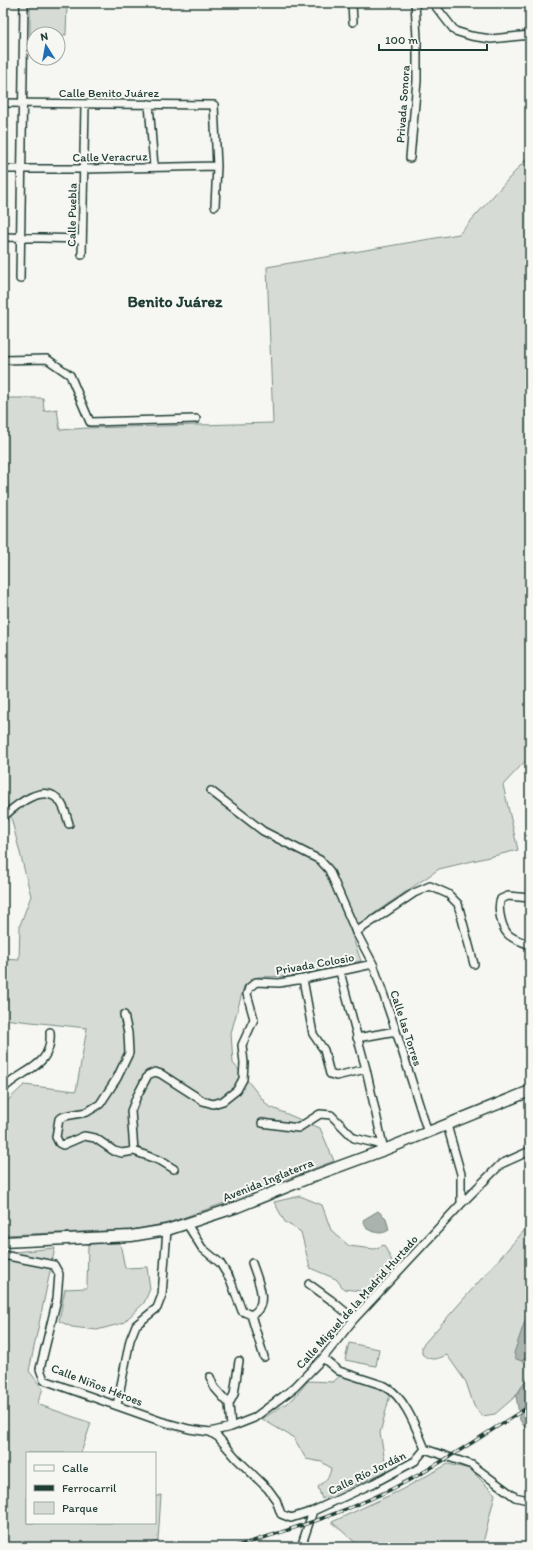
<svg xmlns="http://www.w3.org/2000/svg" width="533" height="1550" font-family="Itim,sans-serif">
  <rect width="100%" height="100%" fill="#f6f6f2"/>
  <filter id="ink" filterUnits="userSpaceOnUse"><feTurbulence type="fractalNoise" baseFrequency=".025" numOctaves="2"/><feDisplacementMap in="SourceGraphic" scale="8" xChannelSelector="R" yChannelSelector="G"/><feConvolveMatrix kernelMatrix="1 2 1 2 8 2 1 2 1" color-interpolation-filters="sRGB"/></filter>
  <g filter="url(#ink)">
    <!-- green -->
    <path fill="#d6dbd6" stroke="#7a8c85" d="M 30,3 L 67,5 L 66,35 L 34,34 L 34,35 L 30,35 Z
      M 530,155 L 530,756 L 503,785 L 518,850 L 439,869 L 350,930 L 361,961 L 295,976 L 258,977 L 244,986 L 231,1033 L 233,1063 L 268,1106 L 320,1128 L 334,1161 L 233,1200 L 168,1223 L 132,1230 L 3,1235 L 3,1105 L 24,1085 L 76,1091 L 87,1028 L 3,1019 L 3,959 L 19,960 L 20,925 L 31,896 L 6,798 L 3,798 L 3,398 L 43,398 L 44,411 L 57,409 L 60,430 L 87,428 L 273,423 L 267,267 L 459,234 Z
      M 300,1196 L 322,1205 L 331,1230 L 349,1246 L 374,1249 L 384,1245 L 394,1265 L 370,1292 L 344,1289 L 336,1279 L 310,1268 L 301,1232 L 285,1222 L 274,1202 Z
      M 530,1224 L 530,1312 L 527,1315 L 522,1361 L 530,1353 L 530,1377 L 527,1378 L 516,1396 L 495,1414 L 482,1416 L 474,1406 L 466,1382 L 447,1355 C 437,1359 431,1362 422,1354 L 422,1346 Z
      M 120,1243 L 125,1268 L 147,1267 L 150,1289 L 144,1303 L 123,1323 L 97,1330 L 72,1327 L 59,1321 L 65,1289 L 87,1288 L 88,1244 Z
      M 55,1248 L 29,1371 L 43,1389 L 37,1404 L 91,1423 L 81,1453 L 27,1453 L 27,1523 L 155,1523 L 155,1497 L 161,1495 L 158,1541 L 142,1547 L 3,1547 L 3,1253 Z
      M 349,1343 L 379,1349 L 376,1366 L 345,1360 Z
      M 341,1375 L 369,1383 L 390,1395 L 380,1433 L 387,1471 L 322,1499 L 318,1487 C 325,1481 330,1477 331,1468 L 322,1462 L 306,1459 L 294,1438 L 262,1419 L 293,1399 L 308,1381 L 333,1382 Z
      M 448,1464 L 470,1469 L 495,1494 L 482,1547 L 360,1547 L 332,1522 L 401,1490 Z"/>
    <!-- water -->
    <path fill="#aab3ae" stroke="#72847d" d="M 378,1211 L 386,1218 L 389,1230 C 381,1235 376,1233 367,1229 L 363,1220 Z
      M 530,1312 L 530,1353 L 522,1361 L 516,1359 L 514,1353 L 527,1315 Z
      M 530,1377 L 530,1436 L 520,1420 L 516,1396 L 527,1378 Z"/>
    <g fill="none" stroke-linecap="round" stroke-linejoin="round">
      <defs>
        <path id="street" d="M 352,3 L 353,22
          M 433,3 L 455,31 L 471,36 L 491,39 L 530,35
          M 3,103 L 214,105 L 217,166 L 215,206
          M 149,104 L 154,167
          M 410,158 L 417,81 L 417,38 L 415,3
          M 3,169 L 84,169 L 217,166
          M 3,237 L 82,239
          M 82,255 L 85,104
          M 20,279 L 24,3
          M 3,360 L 47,359 L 70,375 L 90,422 L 196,419
          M 211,791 L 263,831 L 320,860 L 329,870 L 356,932 L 373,964 L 396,1031 L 428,1133
          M 3,817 C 16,805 46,780 61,803 C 65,809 67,817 69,824
          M 530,898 L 508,896 L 501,899 C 497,906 501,926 507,933 C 511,939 523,942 530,945
          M 356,932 L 414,893 L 430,886 L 448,894 L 458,904 L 474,964
          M 340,972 L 366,1069 L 384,1150
          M 303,979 L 313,1034 L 324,1050 L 330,1074 L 336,1076 L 366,1069
          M 124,1015 L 128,1033 L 129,1053 L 117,1078 L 100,1104 L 87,1112 L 65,1116 L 59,1119 L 56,1137 L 59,1143 L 63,1145 L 84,1136 L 95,1138 L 114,1151 L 122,1153 L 134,1151 L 131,1111 L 137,1096 L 148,1075 L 155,1072 L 161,1074 L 203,1101 L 213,1104 L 223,1101 L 237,1090 L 243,1079 L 244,1063 L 242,1045 L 254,1019 L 247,994 L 249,988 L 256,982 L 279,983 L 303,979 L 373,964
          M 357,1038 L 396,1031
          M 3,1089 C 22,1069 53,1068 50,1032
          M 262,1123 L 298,1128 L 320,1114 L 331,1115 L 354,1138 L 383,1145
          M 134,1151 L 161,1161 L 174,1169
          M 461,1204 L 501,1164 L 530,1151
          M 187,1224 L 202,1248 L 220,1263 L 230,1279 L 242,1311 L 251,1315
          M 3,1255 L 54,1265 L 59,1274 L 57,1299 L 40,1369 L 44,1380 L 160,1421 L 189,1429 L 210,1432 L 231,1427 L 254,1418 L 294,1388 L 323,1358 L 354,1319 L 461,1204 L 461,1174 L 447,1125
          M 309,1284 L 331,1300 L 354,1319
          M 251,1315 C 271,1306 257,1278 252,1263
          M 251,1315 L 264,1357
          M 323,1358 L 339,1371 L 385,1386 C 405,1397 416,1428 425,1449
          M 210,1377 L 214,1387 L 229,1404
          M 117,1405 L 130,1340 L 136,1325 L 157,1308 L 162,1295 L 167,1230
          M 231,1427 L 229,1404 L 234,1394 L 239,1361
          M 210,1432 L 218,1437 L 237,1459 L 268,1489 L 276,1500 L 281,1514 L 291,1518 L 313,1511 L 374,1483 L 415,1461 L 425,1449
          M 425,1449 L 472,1465 L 515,1497 L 528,1500 L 530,1502
          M 303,1547 L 303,1541 L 313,1511"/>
        <path id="secondary" d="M 3,1242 L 131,1236 L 167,1230 L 237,1207 L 316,1175 L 384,1150 L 530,1091"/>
      </defs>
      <!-- street casing -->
      <use href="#street" stroke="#1f3d34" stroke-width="10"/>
      <!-- secondary casing -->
      <use href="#secondary" stroke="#1f3d34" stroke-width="13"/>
      <!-- street -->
      <use href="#street" stroke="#f6f6f2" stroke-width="7"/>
      <!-- secondary -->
      <use href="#secondary" stroke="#f6f6f2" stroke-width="10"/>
      <defs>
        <path id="rail" d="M 234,1547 C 296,1528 357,1509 413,1478 C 453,1456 491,1430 530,1406"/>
      </defs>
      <!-- rail casing -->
      <use href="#rail" stroke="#1f3d34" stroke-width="3.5"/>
      <!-- rail -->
      <use href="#rail" stroke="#f6f6f2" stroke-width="2" stroke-dasharray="6" stroke-linecap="butt"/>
    </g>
  </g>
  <g text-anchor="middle" stroke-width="4" stroke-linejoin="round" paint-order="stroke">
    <!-- street labels -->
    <g font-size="12" fill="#1f3d34" stroke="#f6f6f2">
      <text x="109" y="97">Calle Benito Juárez</text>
      <text transform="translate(403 104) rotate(-86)" y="4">Privada Sonora</text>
      <text transform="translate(110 157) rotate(-1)" y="4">Calle Veracruz</text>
      <text transform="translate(72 215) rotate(-89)" y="4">Calle Puebla</text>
      <text transform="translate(315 964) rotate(-10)" y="4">Privada Colosio</text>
      <text transform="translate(406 1028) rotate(72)" y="4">Calle las Torres</text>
      <text transform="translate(268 1180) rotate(-22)" y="4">Avenida Inglaterra</text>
      <text transform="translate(357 1302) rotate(-48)" y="4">Calle Miguel de la Madrid Hurtado</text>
      <text transform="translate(97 1385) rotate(21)" y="4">Calle Niños Héroes</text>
      <text transform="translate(367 1473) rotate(-26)" y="4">Calle Río Jordán</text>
    </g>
    <!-- district labels -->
    <g font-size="16" font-weight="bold" fill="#1f3d34" stroke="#f6f6f2">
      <text x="175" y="307">Benito Juárez</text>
    </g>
  </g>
  <!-- margin -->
  <rect width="533" height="1550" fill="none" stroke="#f6f6f2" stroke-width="16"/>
  <rect x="8" y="8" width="517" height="1534" fill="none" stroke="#1f3d34" stroke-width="1.5" filter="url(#ink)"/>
  <!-- legend -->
  <rect x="26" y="1452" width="130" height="72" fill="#f6f6f2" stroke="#a0aca6"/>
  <rect x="34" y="1465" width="20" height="6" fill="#f6f6f2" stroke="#a0aca6"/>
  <text x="62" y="1472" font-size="12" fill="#1f3d34">Calle</text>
  <rect x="34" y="1485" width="20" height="6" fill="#1f3d34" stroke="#a0aca6"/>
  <text x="62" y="1492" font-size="12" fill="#1f3d34">Ferrocarril</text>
  <rect x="34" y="1502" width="20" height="12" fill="#d6dbd6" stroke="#a0aca6"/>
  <text x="62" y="1512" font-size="12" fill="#1f3d34">Parque</text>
  <!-- north arrow -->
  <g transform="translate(46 46) rotate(349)"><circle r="19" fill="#f6f6f2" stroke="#a0aca6"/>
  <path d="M0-3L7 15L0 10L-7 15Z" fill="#1f6fb2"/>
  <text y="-6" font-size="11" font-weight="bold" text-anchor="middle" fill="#1f3d34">N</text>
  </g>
  <!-- scale -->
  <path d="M379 44v6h108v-6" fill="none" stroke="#1f3d34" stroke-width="2"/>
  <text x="385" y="44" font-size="12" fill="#1f3d34" stroke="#f6f6f2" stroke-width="3" paint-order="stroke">100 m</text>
</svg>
